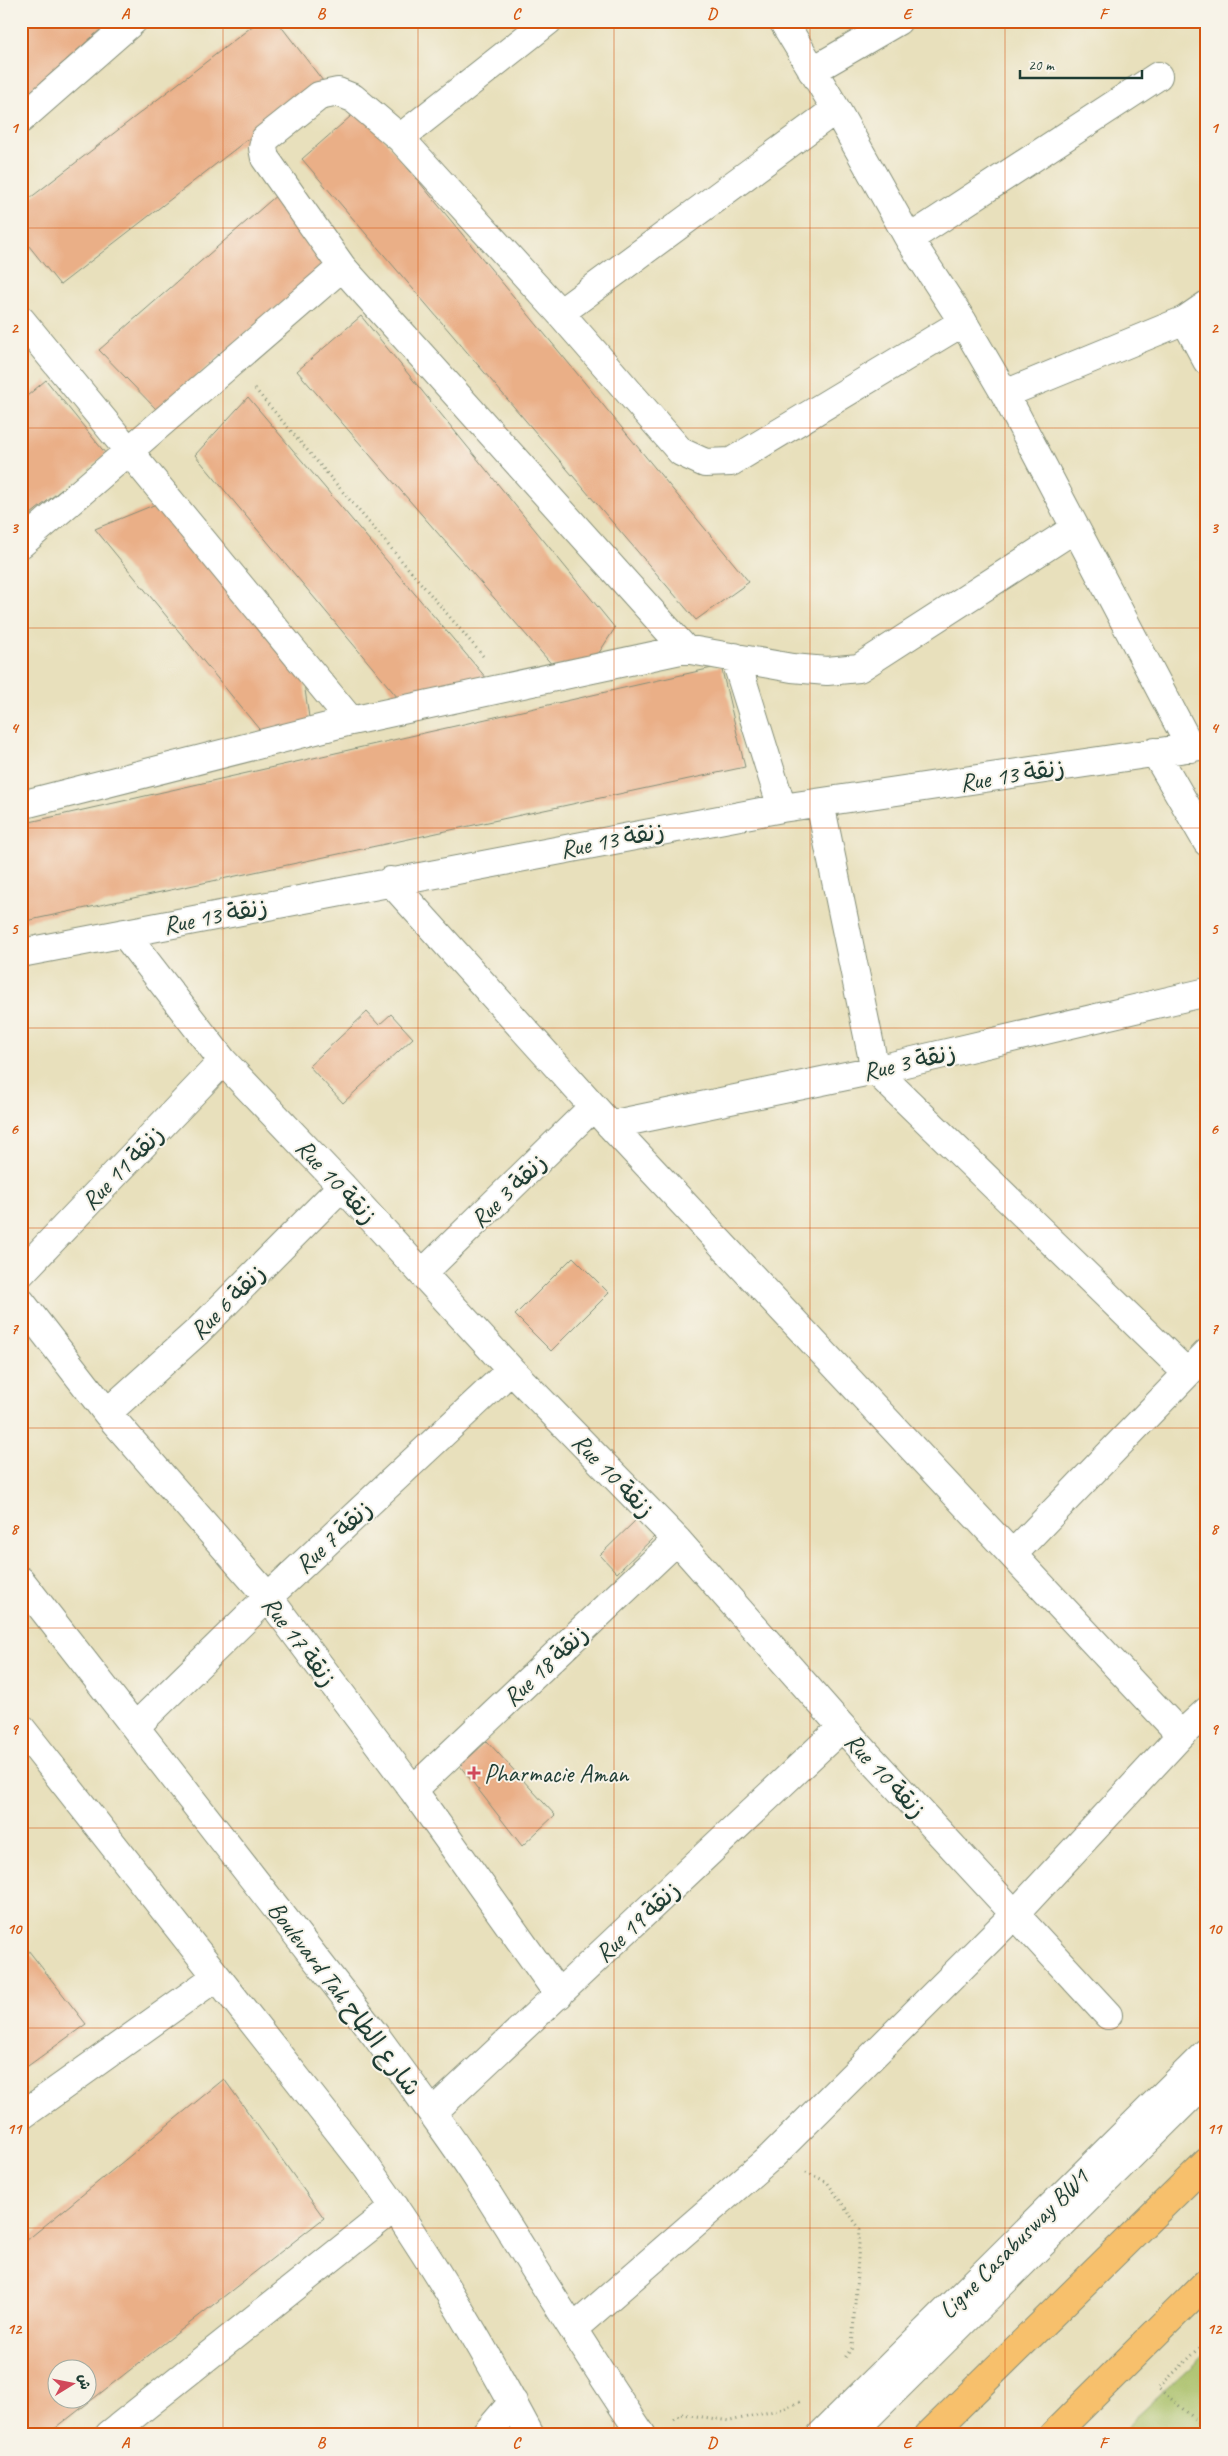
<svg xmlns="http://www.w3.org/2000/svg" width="1228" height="2456" font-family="Caveat,'Playpen Sans Arabic',sans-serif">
  <rect width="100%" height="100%" fill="#f7f3e8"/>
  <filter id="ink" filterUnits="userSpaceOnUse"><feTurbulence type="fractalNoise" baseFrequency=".02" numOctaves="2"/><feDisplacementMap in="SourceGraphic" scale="10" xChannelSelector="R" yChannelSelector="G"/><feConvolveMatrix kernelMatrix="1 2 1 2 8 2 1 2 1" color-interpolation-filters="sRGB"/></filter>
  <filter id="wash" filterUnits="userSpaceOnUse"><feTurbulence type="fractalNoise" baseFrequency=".0096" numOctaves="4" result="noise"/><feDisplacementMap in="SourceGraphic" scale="20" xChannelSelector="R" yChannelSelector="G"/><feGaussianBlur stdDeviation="1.12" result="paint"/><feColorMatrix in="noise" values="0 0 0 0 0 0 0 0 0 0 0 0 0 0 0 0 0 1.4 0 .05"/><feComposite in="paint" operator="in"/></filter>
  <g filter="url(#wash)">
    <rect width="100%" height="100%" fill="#e8e0bc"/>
    <!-- green -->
    <path fill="#a6be63" stroke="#627e4c" d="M 1207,2352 L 1207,2435 L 1122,2435 L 1132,2421 Z"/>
    <g id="blocks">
      <!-- building -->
      <path fill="#eaaf87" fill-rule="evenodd" d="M 21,21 L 110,21 L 28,94 L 21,87 Z
        M 259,21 L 277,21 L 323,81 L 60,285 L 21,236 L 21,205 Z
        M 359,109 L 749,582 L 696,620 L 302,159 Z
        M 278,194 L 328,264 L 157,410 L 99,350 Z
        M 361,316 L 615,628 L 595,659 L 554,667 L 297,371 Z
        M 46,380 L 106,454 L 21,522 L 21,401 Z
        M 248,397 L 487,679 L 398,698 L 195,455 Z
        M 161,502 L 303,676 L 310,724 L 263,734 L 95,529 Z
        M 721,666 L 745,767 L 21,922 L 21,824 Z
        M 367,1012 L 379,1025 L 391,1014 L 413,1038 L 343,1103 L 309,1066 Z
        M 573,1257 L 609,1293 L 551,1351 L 515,1315 Z
        M 637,1519 L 654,1537 L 617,1573 L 600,1555 Z
        M 487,1741 L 555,1815 L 522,1846 L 460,1766 Z
        M 21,1941 L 86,2024 L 21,2071 Z
        M 21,2078 L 25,2091 L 21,2094 Z
        M 224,2079 L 324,2218 L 47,2435 L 21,2435 L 21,2245 ZM 58,2368 L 88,2368 L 88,2398 L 58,2398 Z"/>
    </g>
  </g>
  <g filter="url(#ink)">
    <use href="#blocks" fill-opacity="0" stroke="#848e78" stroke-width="1"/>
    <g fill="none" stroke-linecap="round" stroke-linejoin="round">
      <defs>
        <path id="minor" d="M 783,21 L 836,109 L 909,239 L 963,322 L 1005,394 L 1191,748
          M 812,71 L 898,21
          M 21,119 L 133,21
          M 400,138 L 548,21
          M 909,239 L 1158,76
          M 560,313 L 836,109
          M 21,320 L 351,721
          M 1185,320 L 1207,361
          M 1005,394 L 1185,320 L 1207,305
          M 21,544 L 342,267
          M 685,649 L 342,267 L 265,158 L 263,148 L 265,139 L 319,96 L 338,92 L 353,98 L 400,138 L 560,313 L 681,452 L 705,463 L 731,462 L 963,322
          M 735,657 L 782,808
          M 1155,752 L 1207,842
          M 820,803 L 875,1070 L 1187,1373
          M 21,805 L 351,721 L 685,649 L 792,668 L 827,671 L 859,668 L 1074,529
          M 390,881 L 610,1125 L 1181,1735
          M 124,933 L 223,1061 L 342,1186 L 511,1370 L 677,1540 L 842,1727 L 1108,2015
          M 21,953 L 782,808 L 1207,745
          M 610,1125 L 875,1070 L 1207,992
          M 21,1273 L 223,1061
          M 423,1273 L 593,1107
          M 21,1302 L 107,1413 L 268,1597 L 413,1790 L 559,1995
          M 107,1413 L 198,1331 L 342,1186
          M 1013,1554 L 1207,1353
          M 21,1581 L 376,2036 C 410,2083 446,2130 478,2179 C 532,2264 585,2351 642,2435
          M 135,1727 L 268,1597 L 511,1370
          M 21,1728 L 363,2162 C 427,2251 479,2339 530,2435
          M 413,1790 L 677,1540
          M 432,2113 L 842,1727
          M 21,2116 L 216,1977
          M 573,2329 L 772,2156 L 1015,1914 L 1181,1735 L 1207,1711
          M 109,2435 L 395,2207
          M 485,2435 L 513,2402
          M 821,2435 L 1207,2052
          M 849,2435 L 1207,2080"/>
        <path id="highway" d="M 929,2435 L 1207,2162
          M 1053,2435 L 1207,2282"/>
      </defs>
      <!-- minor casing -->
      <use href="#minor" stroke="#848e78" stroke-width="30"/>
      <!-- highway casing -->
      <use href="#highway" stroke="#848e78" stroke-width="30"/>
      <!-- path -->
      <path stroke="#848e78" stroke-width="3" stroke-dasharray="1 4" stroke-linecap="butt" d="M 255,389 L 483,656
        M 806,2172 L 827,2182 L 860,2229 L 852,2348 L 844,2359
        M 1207,2341 L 1158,2388 L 1207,2429
        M 674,2420 L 682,2414 L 730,2421 L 783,2409 L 802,2401"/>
      <!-- minor -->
      <use href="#minor" stroke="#fff" stroke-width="28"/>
      <!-- highway -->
      <use href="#highway" stroke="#f7c06c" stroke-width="28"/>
    </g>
  </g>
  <!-- grid -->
  <path fill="none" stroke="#d45610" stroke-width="1" stroke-opacity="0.55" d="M 223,21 L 223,2435M 418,21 L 418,2435M 614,21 L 614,2435M 810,21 L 810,2435M 1005,21 L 1005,2435M 21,228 L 1207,228M 21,428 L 1207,428M 21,628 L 1207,628M 21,828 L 1207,828M 21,1028 L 1207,1028M 21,1228 L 1207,1228M 21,1428 L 1207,1428M 21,1628 L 1207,1628M 21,1828 L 1207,1828M 21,2028 L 1207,2028M 21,2228 L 1207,2228"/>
  <!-- markers -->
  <path fill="#d1495b" stroke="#f7f3e8" stroke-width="2" d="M471.5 1765.5h5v5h5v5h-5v5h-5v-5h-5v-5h5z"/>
  <g text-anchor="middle" stroke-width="4" stroke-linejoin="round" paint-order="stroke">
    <!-- street labels -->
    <g font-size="25" fill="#1f3d34" stroke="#f7f3e8">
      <text transform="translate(1012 774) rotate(-9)" y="9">Rue 13 زنقة</text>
      <text transform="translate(612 839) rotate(-11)" y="9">Rue 13 زنقة</text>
      <text transform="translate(215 915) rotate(-11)" y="9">Rue 13 زنقة</text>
      <text transform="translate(909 1061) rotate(-13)" y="9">Rue 3 زنقة</text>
      <text transform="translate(122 1167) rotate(-46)" y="9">Rue 11 زنقة</text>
      <text transform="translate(337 1181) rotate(47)" y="9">Rue 10 زنقة</text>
      <text transform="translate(508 1190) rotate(-44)" y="9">Rue 3 زنقة</text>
      <text transform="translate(227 1301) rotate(-45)" y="9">Rue 6 زنقة</text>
      <text transform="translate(614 1475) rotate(46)" y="9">Rue 10 زنقة</text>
      <text transform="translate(333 1536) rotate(-43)" y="9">Rue 7 زنقة</text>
      <text transform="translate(300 1641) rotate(53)" y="9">Rue 17 زنقة</text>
      <text transform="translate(545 1665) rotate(-43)" y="9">Rue 18 زنقة</text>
      <text transform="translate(886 1775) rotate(47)" y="9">Rue 10 زنقة</text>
      <text transform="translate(637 1921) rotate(-43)" y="9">Rue 19 زنقة</text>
      <text transform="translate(345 1998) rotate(53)" y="9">Boulevard Tah شارع الطاح</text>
      <text transform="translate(1013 2243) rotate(-45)" y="9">Ligne Casabusway BW1</text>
    </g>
    <!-- poi labels -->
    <g font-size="25" fill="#1f3d34" stroke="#f7f3e8" text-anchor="start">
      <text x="484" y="1782">Pharmacie Aman</text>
    </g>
  </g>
  <!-- margin -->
  <rect width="1228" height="2456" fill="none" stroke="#f7f3e8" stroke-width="55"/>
  <!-- north arrow -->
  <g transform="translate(72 2384) rotate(80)"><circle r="24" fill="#f7f3e8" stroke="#a1aaa0"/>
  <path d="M0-4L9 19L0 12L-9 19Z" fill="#d1495b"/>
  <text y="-8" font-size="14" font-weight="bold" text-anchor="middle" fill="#1f3d34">ش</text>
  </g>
  <!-- scale -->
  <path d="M1020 70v8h122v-8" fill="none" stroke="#1f3d34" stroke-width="2.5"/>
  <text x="1028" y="70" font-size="15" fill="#1f3d34" stroke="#f7f3e8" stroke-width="4" paint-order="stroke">20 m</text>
  <rect x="28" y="28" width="1172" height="2400" fill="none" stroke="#d45610" stroke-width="2"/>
  <g font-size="16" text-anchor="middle" font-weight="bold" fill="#d45610">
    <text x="125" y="19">A</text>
    <text x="321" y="19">B</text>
    <text x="516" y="19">C</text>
    <text x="712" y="19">D</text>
    <text x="907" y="19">E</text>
    <text x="1103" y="19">F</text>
    <text x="14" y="133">1</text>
    <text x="1214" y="133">1</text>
    <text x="14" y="333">2</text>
    <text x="1214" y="333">2</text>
    <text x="14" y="533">3</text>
    <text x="1214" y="533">3</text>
    <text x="14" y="733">4</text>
    <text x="1214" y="733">4</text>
    <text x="14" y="934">5</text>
    <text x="1214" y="934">5</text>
    <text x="14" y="1134">6</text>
    <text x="1214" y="1134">6</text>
    <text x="14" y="1334">7</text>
    <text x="1214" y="1334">7</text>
    <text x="14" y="1534">8</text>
    <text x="1214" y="1534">8</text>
    <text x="14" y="1734">9</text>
    <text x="1214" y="1734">9</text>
    <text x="14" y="1934">10</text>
    <text x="1214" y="1934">10</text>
    <text x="14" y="2134">11</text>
    <text x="1214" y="2134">11</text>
    <text x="14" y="2334">12</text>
    <text x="1214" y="2334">12</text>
    <text x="125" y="2448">A</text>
    <text x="321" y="2448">B</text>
    <text x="516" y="2448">C</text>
    <text x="712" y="2448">D</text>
    <text x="907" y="2448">E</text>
    <text x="1103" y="2448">F</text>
  </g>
</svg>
